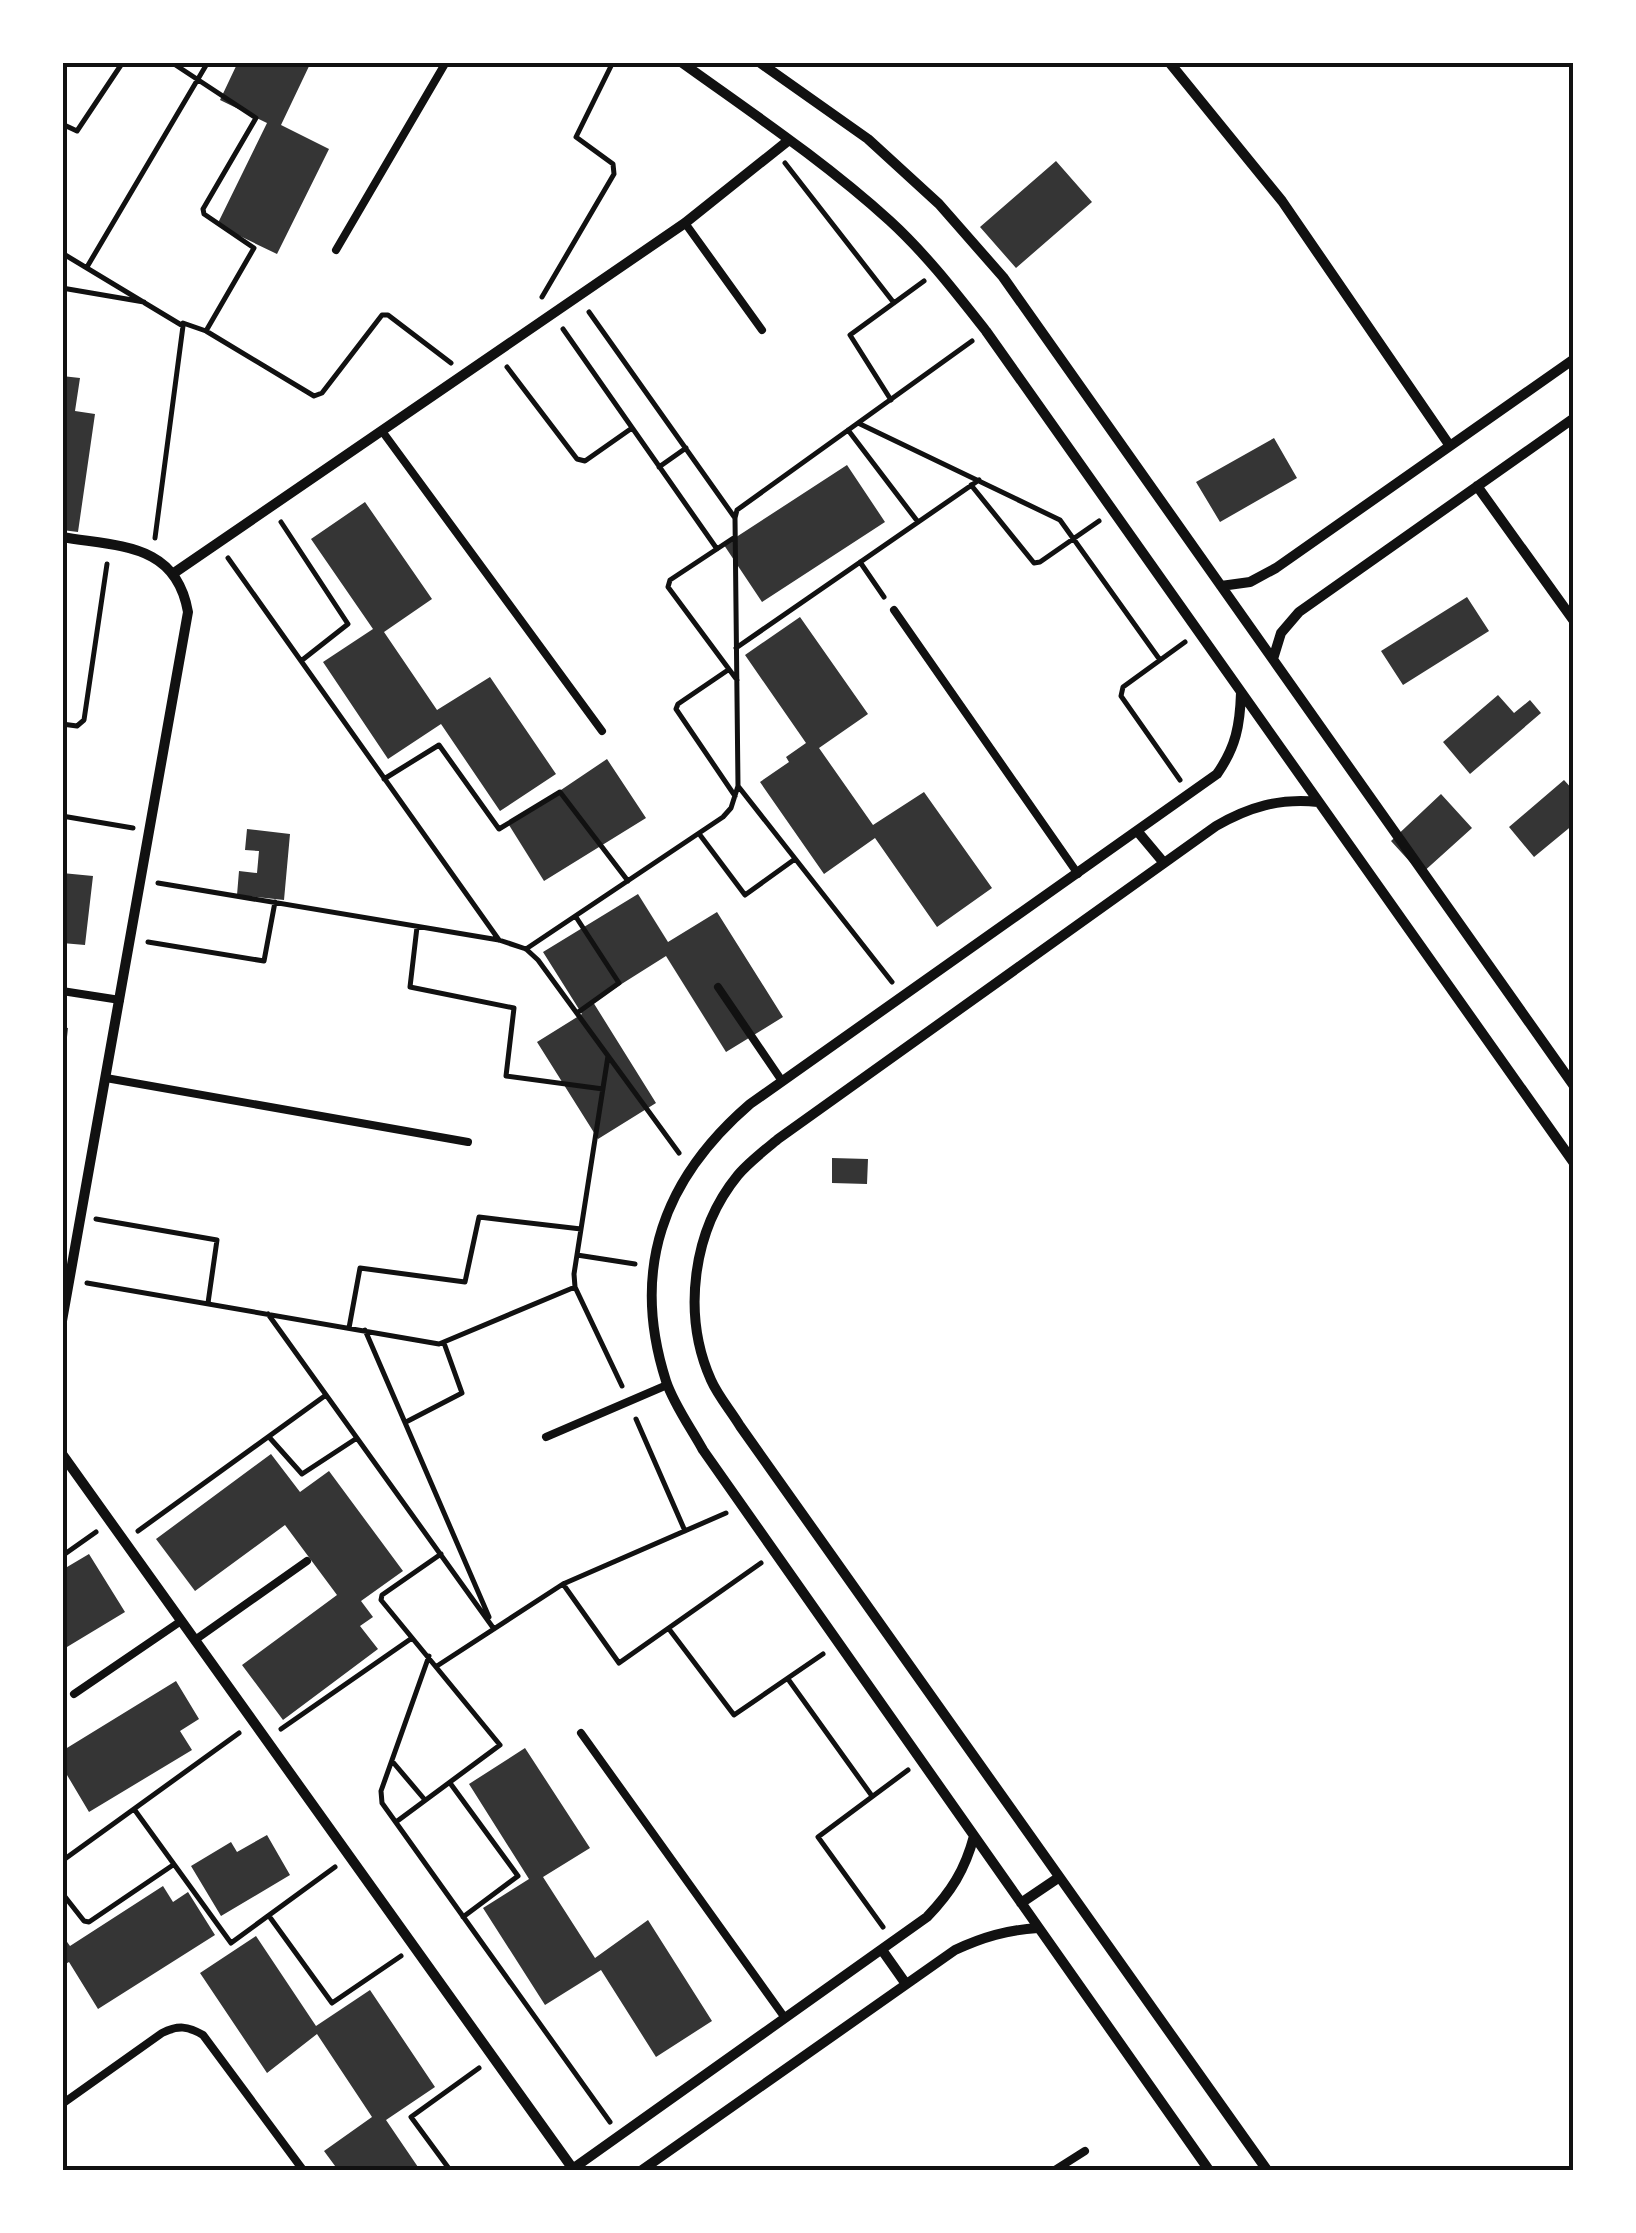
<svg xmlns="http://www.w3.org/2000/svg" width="1636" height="2233" font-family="'Titillium Web',sans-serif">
  <rect width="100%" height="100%" fill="#fff"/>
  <!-- building -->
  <path fill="#353535" d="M 238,62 L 311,62 L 281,125 L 329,149 L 277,254 L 217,225 L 267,123 L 220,100 Z
    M 1056,161 L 1092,202 L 1016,268 L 980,227 Z
    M 62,376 L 80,378 L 75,411 L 95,414 L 78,532 L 62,530 Z
    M 1274,438 L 1297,478 L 1220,522 L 1196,482 Z
    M 847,465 L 885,522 L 762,602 L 724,545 Z
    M 365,502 L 432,599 L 384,632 L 437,710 L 490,677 L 556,774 L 500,811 L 441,724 L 388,759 L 323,662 L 373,629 L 311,539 Z
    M 1467,597 L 1489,631 L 1403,685 L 1381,651 Z
    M 800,617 L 868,714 L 819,748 L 873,825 L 924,792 L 992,888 L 937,927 L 875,838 L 824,874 L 760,782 L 789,762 L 786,757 L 806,743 L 745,655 Z
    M 1498,695 L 1514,713 L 1530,700 L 1541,713 L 1470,774 L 1443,742 Z
    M 607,759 L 646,818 L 544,881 L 509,825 Z
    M 1564,780 L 1574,791 L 1574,824 L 1534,857 L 1509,827 Z
    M 1441,794 L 1472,828 L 1421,874 L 1391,841 Z
    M 247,829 L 290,834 L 284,900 L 237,895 L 239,871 L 257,873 L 259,851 L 245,850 Z
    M 62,873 L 93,876 L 85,945 L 62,943 Z
    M 638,894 L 668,942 L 717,912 L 783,1017 L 726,1052 L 666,956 L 593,1002 L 656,1103 L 598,1139 L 537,1042 L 582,1014 L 543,952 Z
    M 62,1027 L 68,1028 L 65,1055 L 62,1055 Z
    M 832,1158 L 868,1159 L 867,1184 L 832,1183 Z
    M 271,1454 L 300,1492 L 329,1471 L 403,1571 L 361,1601 L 373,1617 L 360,1626 L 378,1649 L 283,1720 L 242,1665 L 337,1595 L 285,1525 L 195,1591 L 156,1539 Z
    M 89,1554 L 125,1612 L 62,1650 L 62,1570 Z
    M 176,1681 L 199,1719 L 180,1731 L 192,1750 L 89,1812 L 67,1775 L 62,1778 L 62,1751 Z
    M 525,1748 L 590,1848 L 543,1877 L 595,1958 L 648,1920 L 712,2021 L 656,2057 L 601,1970 L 545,2005 L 483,1908 L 529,1879 L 469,1784 Z
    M 267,1835 L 290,1875 L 221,1916 L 191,1866 L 231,1842 L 237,1852 Z
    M 163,1886 L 173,1902 L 188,1892 L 215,1935 L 98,2009 L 69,1962 L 62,1966 L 62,1935 L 70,1946 Z
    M 256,1936 L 316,2026 L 370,1990 L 435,2087 L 386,2120 L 420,2170 L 338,2170 L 324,2151 L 372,2117 L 317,2034 L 267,2073 L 200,1973 Z"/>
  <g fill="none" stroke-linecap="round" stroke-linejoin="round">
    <!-- path -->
    <path stroke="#111" stroke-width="5" d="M 171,62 L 256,118 L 203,209 L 204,214 L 254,248 L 206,331
      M 62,124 L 77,131 L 123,62
      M 785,163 L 894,303
      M 62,253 L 183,326 L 155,538
      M 87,267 L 208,62
      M 62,288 L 144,302
      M 542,297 L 614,174 L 613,164 L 576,137 L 613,62
      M 589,312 L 735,518
      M 183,323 L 206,331 L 314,396 L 322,393 L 382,315 L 388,315 L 451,363
      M 563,329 L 717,549
      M 507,367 L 577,459 L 585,461 L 632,428
      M 891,400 L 850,335 L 924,281
      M 858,423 L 1060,520 L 1160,660
      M 848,430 L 918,522
      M 659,467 L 686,448
      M 971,485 L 1034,563 L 1040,562 L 1099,521
      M 281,522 L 348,624 L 301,661
      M 735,537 L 670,580 L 668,587 L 737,680
      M 228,558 L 499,940
      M 860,562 L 884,597
      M 736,648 L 979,480
      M 728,670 L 678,704 L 676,709 L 735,796
      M 62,724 L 77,726 L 84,720 L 107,564
      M 384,779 L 439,745 L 499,829 L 560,792 L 628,881
      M 1180,780 L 1121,696 L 1123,687 L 1185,642
      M 738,786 L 892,982
      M 62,816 L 133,828
      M 700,835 L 745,895 L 795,859
      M 158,883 L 499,940 L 526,949 L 538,960 L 679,1153
      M 576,917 L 619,983 L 577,1013
      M 417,927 L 410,987 L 514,1008 L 506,1076 L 603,1089
      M 148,942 L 264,961 L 275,902
      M 526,949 L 723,817 L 731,808 L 738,786 L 735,518 L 737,510 L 972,341
      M 608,1056 L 574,1274 L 575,1287 L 622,1386
      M 96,1219 L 217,1240 L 208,1303
      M 577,1255 L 635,1264
      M 87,1283 L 439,1344 L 575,1287
      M 268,1314 L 494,1629
      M 349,1328 L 360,1268 L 465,1282 L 479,1217 L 581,1229
      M 365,1330 L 489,1617
      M 636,1419 L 685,1531
      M 406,1422 L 462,1393 L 444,1343
      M 269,1437 L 302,1474 L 357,1438
      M 138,1531 L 326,1395
      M 62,1556 L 96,1532
      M 563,1584 L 619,1663 L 761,1563
      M 669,1629 L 734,1715 L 823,1654
      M 429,1656 L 381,1791 L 382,1803 L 610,2122
      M 437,1666 L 563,1584 L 726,1513
      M 788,1679 L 872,1796
      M 281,1729 L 412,1638
      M 392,1761 L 425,1800
      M 450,1783 L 518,1876 L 463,1917
      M 134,1809 L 231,1943 L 335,1867
      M 396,1822 L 500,1745 L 381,1600 L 382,1595 L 441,1554
      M 62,1861 L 239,1733
      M 62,1893 L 84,1921 L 89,1922 L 173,1865
      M 269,1916 L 332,2003 L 401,1956
      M 883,1927 L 818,1837 L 908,1770
      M 450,2170 L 411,2117 L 479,2068"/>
    <!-- service -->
    <path stroke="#111" stroke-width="8" d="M 685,223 L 762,330
      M 336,250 L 446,62
      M 382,431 L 602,731
      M 894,610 L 1078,874
      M 718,987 L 782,1081
      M 62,991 L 120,1000
      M 106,1078 L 468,1142
      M 546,1437 L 667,1385
      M 195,1640 L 307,1561
      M 74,1694 L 181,1621
      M 581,1733 L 785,2018
      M 62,2104 L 162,2033 C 178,2025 188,2026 203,2035 L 303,2170
      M 1055,2170 L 1085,2151"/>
    <!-- minor -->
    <path stroke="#111" stroke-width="10" d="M 681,62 C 752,113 825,162 890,221 C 926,254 956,293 986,331 L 1574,1163
      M 759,62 L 868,139 L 939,204 L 1003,277 L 1574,1086
      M 1169,62 L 1282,201 L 1450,446
      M 1477,486 L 1574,621
      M 62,537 C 120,547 176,543 188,612 L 62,1321
      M 174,573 L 685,223 L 789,140
      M 1221,586 L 1250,582 L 1276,568 L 1574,359
      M 1273,659 L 1281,633 L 1299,612 L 1574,418
      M 1138,832 L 1164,863
      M 62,1454 L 573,2169
      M 1021,1903 L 1058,1878
      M 882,1950 L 906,1984
      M 571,2170 L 927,1917 C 951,1892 965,1870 974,1836
      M 642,2170 L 955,1950 C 983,1937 1007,1930 1038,1928
      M 1209,2170 L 703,1450 C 691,1428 674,1405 666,1381 C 630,1269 663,1179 750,1104 L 1217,774 C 1236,747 1240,725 1241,693
      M 1267,2170 L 740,1426 C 731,1411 718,1396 711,1380 C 682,1315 692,1231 738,1175 C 749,1162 765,1150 778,1139 L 1216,826 C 1249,807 1279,798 1318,802"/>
  </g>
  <!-- border -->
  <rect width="1636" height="2233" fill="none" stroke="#ffffff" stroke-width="130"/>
  <rect x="65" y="65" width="1506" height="2103" fill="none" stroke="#111" stroke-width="4"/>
</svg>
